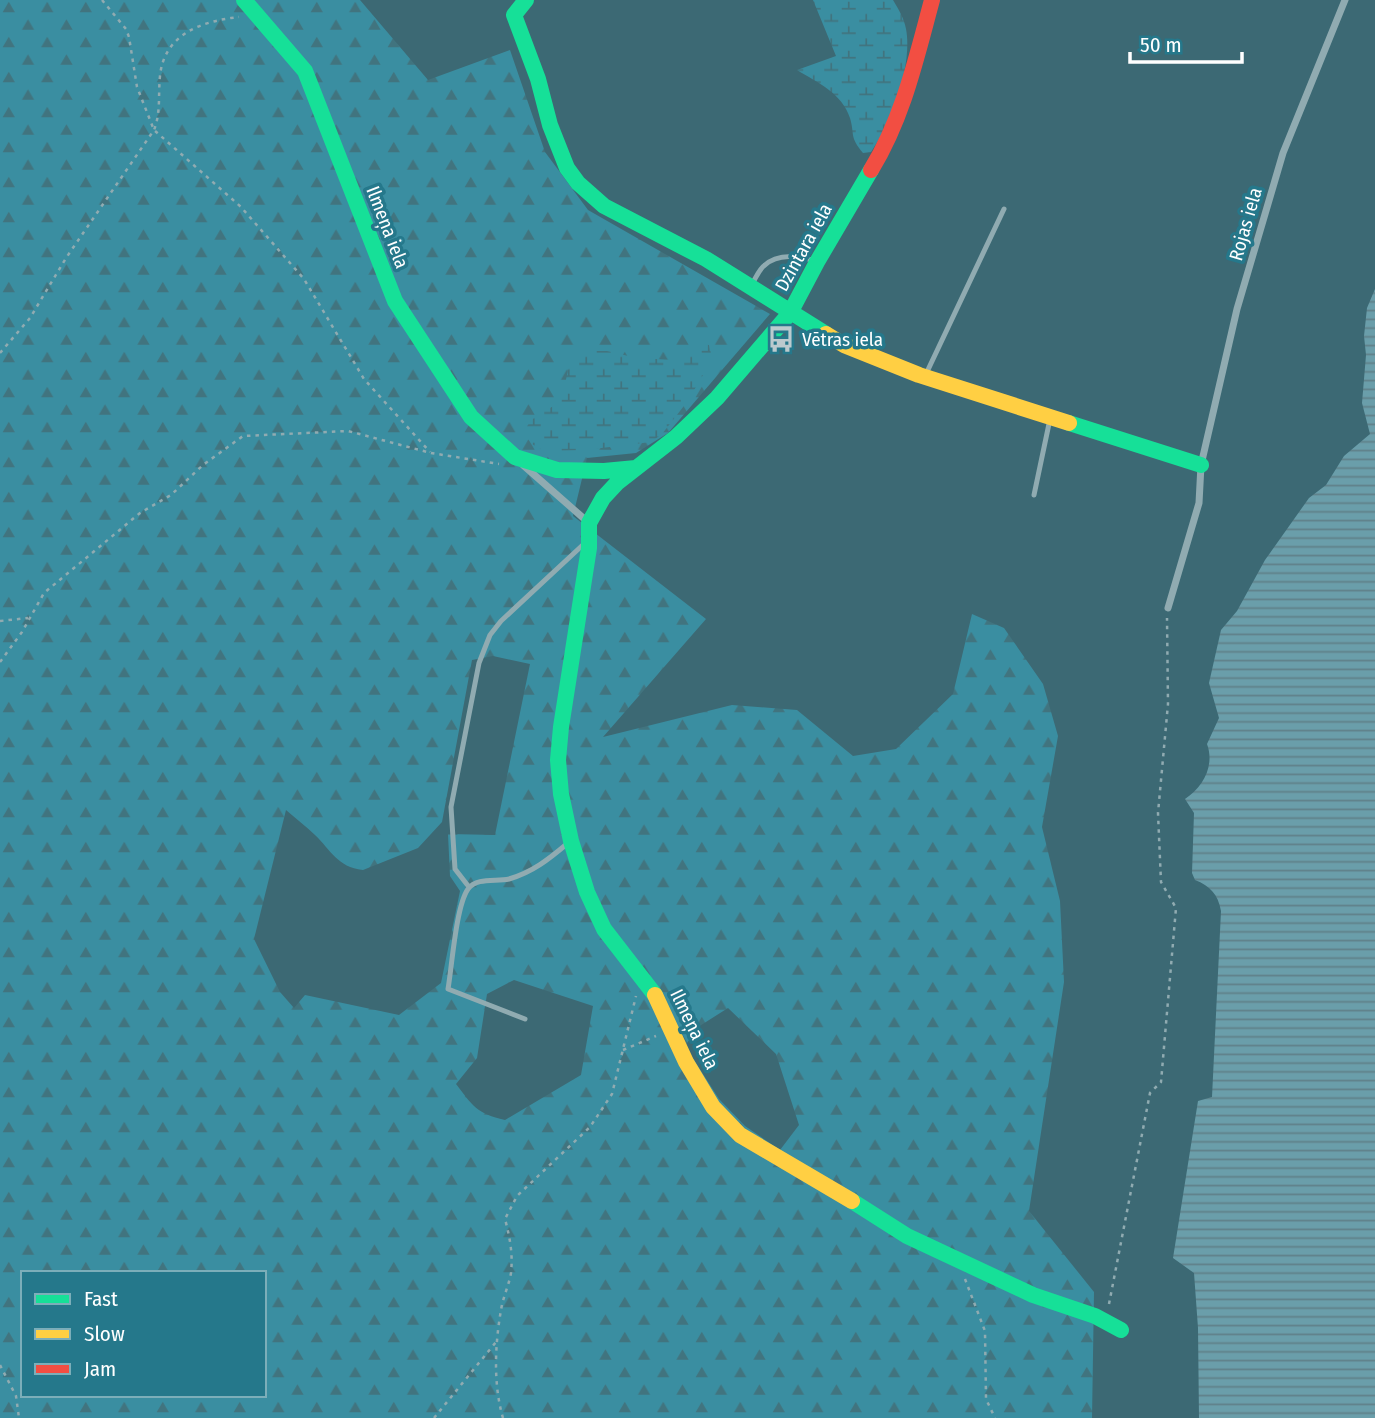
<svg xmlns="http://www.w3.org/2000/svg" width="1375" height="1418" font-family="'Fira Sans Condensed',sans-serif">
  <defs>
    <pattern id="forest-firs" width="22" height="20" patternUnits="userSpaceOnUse" patternTransform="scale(1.75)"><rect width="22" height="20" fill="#3a8ea1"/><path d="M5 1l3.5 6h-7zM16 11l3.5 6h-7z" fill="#41747f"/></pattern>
    <pattern id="wetland-marsh" width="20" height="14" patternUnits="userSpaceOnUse" patternTransform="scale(1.75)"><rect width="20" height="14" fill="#3a8ea1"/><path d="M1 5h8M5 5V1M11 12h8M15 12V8" fill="none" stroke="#41747f"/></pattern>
    <pattern id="water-rules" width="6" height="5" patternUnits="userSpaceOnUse" patternTransform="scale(1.75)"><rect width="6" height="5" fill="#6a9eaa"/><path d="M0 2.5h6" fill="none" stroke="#608189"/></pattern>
  </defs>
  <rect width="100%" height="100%" fill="#3c6974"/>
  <!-- forest -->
  <path fill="url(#forest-firs)" fill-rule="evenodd" d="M 0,0 L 360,0 L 428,80 L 510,50 L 545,152 L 588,210 L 770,314 L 668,433 L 636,453 L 587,458 L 573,516 L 706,619 L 603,737 L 732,705 L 797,710 L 853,756 L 896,749 L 953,694 L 972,614 L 1004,628 L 1043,684 L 1058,736 L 1042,827 L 1060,901 L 1064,982 L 1029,1211 L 1094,1292 L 1092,1418 L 0,1418 ZM 493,656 L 530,664 L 495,835 L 448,834 L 450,876 L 460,891 L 441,983 L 399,1015 L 305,995 L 294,1008 L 280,992 L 254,939 L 286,810 C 295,818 306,826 315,835 C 331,850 337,867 363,870 L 418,848 L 442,822 L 472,660 ZM 514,980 L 593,1006 L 581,1075 L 505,1120 C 477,1114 472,1105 456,1084 L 477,1058 L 487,994 ZM 728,1008 L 776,1054 L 799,1125 L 780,1150 L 745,1126 L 719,1099 L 685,1046 L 698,1027 ZM 23,1273 L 264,1273 L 264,1395 L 23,1395 Z"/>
  <!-- wetland -->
  <path fill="url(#wetland-marsh)" d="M 813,0 L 893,0 C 899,10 904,18 906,29 C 913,65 891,124 871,152 L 863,153 C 849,136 855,135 850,118 C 842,93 818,83 797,70 L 836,56 Z
    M 705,343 L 709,345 L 712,358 L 709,365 L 687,402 L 662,434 L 651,442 L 585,450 L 544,451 L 532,444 L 525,435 C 526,416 547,412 561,401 L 570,362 L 586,351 L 607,351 L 637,358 L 674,360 Z"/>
  <!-- water -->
  <path fill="url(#water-rules)" d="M 1375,289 L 1375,1418 L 1199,1418 L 1198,1328 L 1194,1273 L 1173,1258 L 1198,1101 L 1212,1097 L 1221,911 C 1218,894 1210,886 1195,880 L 1192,873 L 1194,813 L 1185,799 C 1203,787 1215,766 1207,744 L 1219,718 L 1209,683 L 1221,630 L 1237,611 L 1265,560 L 1309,498 L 1326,485 L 1344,456 L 1370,434 L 1362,403 L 1366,355 L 1364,336 L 1367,308 Z"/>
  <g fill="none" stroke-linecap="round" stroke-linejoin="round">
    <!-- path -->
    <path stroke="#90abb1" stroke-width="2.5" stroke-dasharray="3.5 5" stroke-linecap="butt" d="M 102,0 L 126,29 L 129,37 L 137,87 L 154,130 L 241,207 L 304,279 L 364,379 L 430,452
      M 0,353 L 30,318 L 66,258 L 154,130 C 161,112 158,96 160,76 C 164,34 202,21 239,17
      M 0,621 L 28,618
      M 0,662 L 22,632 L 44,593 L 140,513 L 171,495 L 203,465 L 243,436 L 348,431 L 431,453 L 499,464
      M 623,1050 L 656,1036
      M 965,1279 L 985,1331 L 986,1399 L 995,1418
      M 1109,1304 L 1150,1093 L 1161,1082 L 1176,908 L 1161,882 L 1158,813 L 1168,704 L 1167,618
      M 0,1365 L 16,1396 L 19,1418
      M 434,1418 L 496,1342
      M 503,1418 C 493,1384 495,1344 501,1310 C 503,1297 509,1285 511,1273 C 513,1254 510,1238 505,1219 L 517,1196 L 590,1127 L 612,1094 L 636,996"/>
    <!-- lane -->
    <path stroke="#90abb1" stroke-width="5" d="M 752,284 C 756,278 759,269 765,265 C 777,254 799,255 814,261
      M 926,374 L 1004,209
      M 1034,495 L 1050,419
      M 469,887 L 455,869 L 451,807 L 479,663 L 490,635 L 501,621 L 586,542
      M 525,1019 L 448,989 C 452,966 456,906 468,889 C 477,877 496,882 509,879 C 533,872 549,859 568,843"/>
    <!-- street -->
    <path stroke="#90abb1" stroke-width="7" d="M 523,465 L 589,523
      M 1168,608 L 1199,503 L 1201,465 L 1237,309 L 1283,153 L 1345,0"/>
    <!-- fast -->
    <path stroke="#16e098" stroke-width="16" d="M 244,0 L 305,71 L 395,301 L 471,417 L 515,457 L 557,470 L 604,471 L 636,468
      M 526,0 L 514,15 L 538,79 L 550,125 L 567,168 L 578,183 L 604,206 L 706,259 L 826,334
      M 1069,423 L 1201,465
      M 655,995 L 604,929 L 587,892 L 571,841 L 561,794 L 558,760 L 561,727 L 589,548 L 589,523 L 603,498 L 617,483 L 676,437 L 717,398 L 790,313 L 817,262 L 871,170
      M 852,1201 L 907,1236 L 1033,1295 L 1095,1316 L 1121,1330"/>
    <!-- slow -->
    <path stroke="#ffcf43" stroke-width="16" d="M 826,334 L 844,345 L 919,375 L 1069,423
      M 655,995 L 686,1062 L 713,1107 L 740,1135 L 852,1201"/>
    <!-- jam -->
    <path stroke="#f24e42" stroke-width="16" d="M 871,170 C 903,118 916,59 932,0"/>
  </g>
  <!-- icons -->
  <defs>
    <symbol id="bus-bare" viewBox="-9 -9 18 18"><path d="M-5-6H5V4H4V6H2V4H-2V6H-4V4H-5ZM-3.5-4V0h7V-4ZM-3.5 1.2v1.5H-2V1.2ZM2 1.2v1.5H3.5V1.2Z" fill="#bbcace" stroke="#25788b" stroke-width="2.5" paint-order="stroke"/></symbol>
  </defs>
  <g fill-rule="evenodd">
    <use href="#bus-bare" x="762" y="320" width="38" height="38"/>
  </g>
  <g text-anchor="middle" stroke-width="7" stroke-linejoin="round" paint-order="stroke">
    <!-- street labels -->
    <g font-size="19" fill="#fff" stroke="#25788b">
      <text transform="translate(1245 224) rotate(-74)" y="7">Rojas iela</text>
      <text transform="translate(388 227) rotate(69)" y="7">Ilmeņa iela</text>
      <text transform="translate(803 247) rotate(-61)" y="7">Dzintara iela</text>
      <text transform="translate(695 1029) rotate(64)" y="7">Ilmeņa iela</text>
    </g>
    <!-- poi labels -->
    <g font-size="19" fill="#fff" stroke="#25788b" text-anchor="start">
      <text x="802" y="346">Vētras iela</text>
    </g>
  </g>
  <!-- legend -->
  <rect x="21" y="1271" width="245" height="126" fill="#25788b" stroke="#7caeb9" stroke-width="2"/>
  <rect x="35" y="1294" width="35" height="10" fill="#16e098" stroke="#7caeb9" stroke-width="2"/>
  <text x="84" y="1306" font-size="21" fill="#ffffff">Fast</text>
  <rect x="35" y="1329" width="35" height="10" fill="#ffcf43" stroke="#7caeb9" stroke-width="2"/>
  <text x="84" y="1341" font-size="21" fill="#ffffff">Slow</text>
  <rect x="35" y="1364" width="35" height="10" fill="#f24e42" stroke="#7caeb9" stroke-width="2"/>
  <text x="84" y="1376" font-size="21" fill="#ffffff">Jam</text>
  <!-- scale -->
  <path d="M1130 52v10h112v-10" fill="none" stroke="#ffffff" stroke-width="3.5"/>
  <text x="1140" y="52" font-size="21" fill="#ffffff" stroke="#25788b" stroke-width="5" paint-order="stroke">50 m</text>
</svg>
